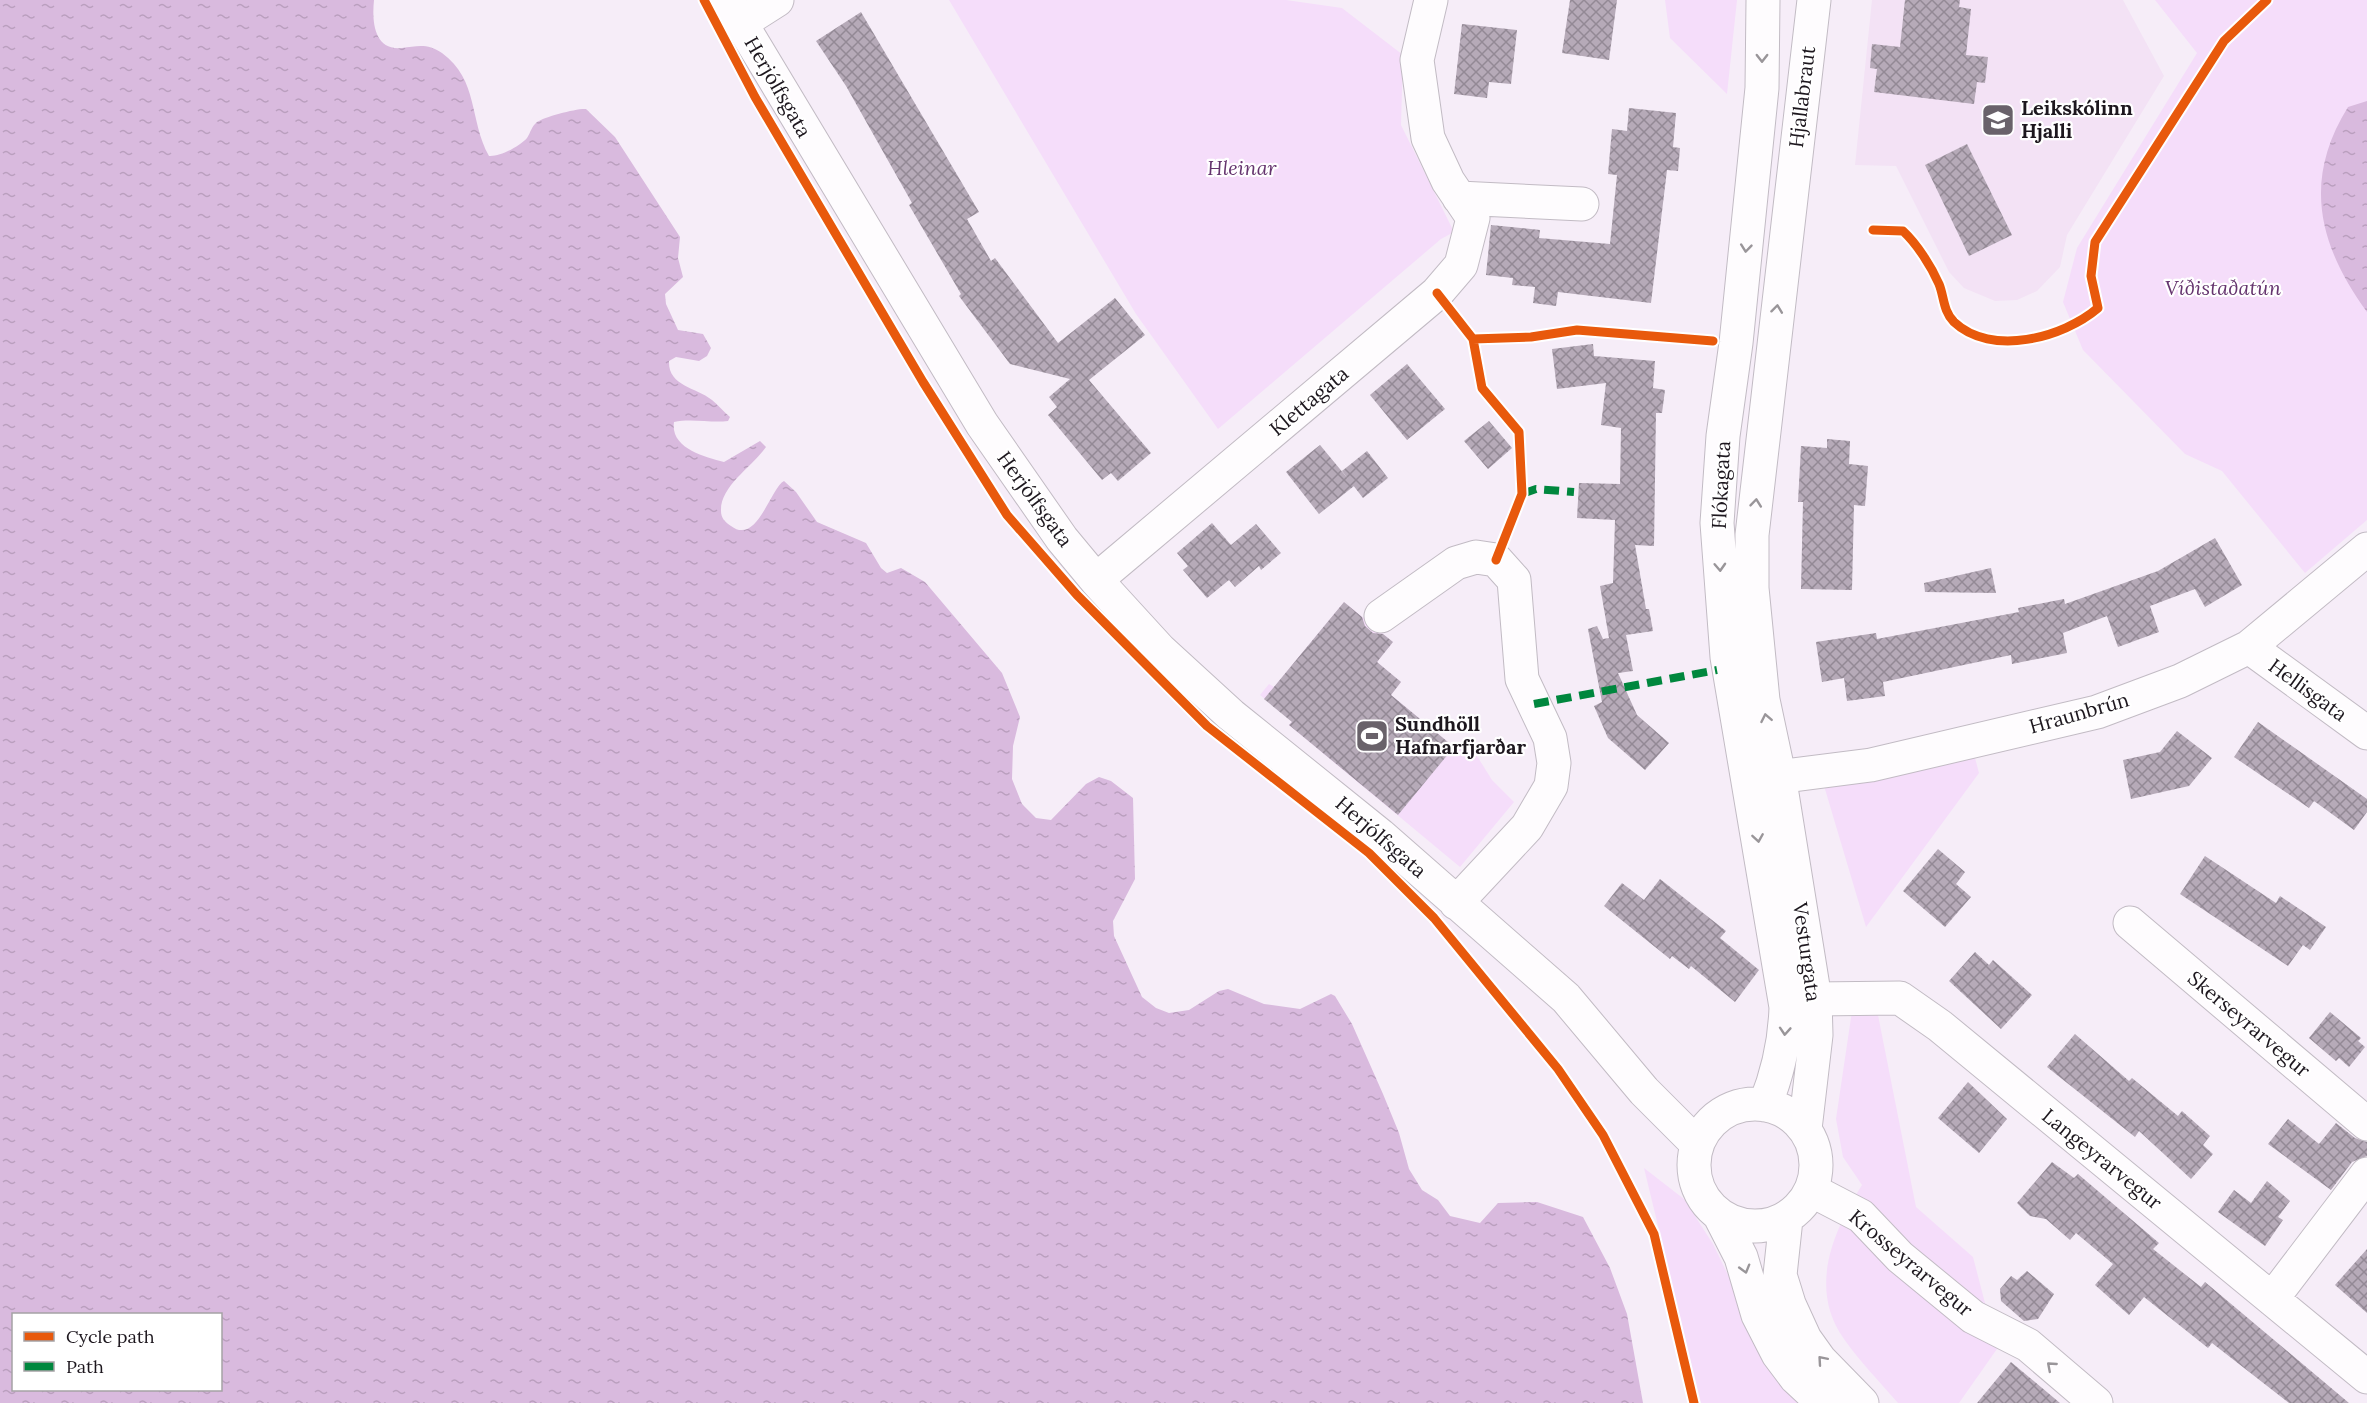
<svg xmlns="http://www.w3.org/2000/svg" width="2367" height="1403" font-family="Lora,serif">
  <defs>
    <pattern id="water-ripples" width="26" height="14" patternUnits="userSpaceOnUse" patternTransform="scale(1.5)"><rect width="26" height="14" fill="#d9bade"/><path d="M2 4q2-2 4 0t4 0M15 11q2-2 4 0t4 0" fill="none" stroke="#ba9fbe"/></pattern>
    <pattern id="building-cross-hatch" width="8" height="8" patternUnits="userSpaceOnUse" patternTransform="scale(1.5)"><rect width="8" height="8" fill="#b6aab8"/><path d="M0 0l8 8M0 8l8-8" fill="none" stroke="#938995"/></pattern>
  </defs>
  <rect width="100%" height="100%" fill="#f6edf8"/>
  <!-- built -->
  <path fill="#f3e2f5" d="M 1872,0 L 2123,0 L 2164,76 L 2067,235 L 2060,267 L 2037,291 L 2017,300 L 1995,301 L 1964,288 L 1949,272 L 1896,166 L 1855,165 Z"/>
  <!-- green -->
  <path fill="#f5ddfa" d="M 949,0 L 1286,0 L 1342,8 L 1403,55 L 1401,125 L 1454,232 L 1441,239 L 1218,429 L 1136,314 Z
    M 1665,0 L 1737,0 L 1727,94 L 1670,38 Z
    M 2155,0 L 2367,0 L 2367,520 L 2305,573 L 2222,471 L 2185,454 L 2083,350 L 2063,302 L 2077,248 L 2197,53 Z
    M 1344,602 L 1393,642 L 1377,662 L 1401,682 L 1391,695 L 1454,747 L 1472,748 L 1492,780 L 1514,802 L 1460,867 L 1289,725 L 1292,721 L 1260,695 L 1269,684 L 1274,687 Z
    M 1974,754 L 1979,773 L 1866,927 L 1822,779 Z
    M 1876,1005 L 1916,1207 L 1973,1257 L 1997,1349 L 1959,1403 L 1898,1403 C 1880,1382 1860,1362 1844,1339 C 1808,1288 1833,1232 1862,1185 L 1843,1157 L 1836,1119 L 1852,1011 Z
    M 1644,1168 L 1684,1199 L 1713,1244 L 1744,1308 L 1802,1403 L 1701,1403 Z"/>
  <!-- water -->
  <path fill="url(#water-ripples)" fill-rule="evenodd" d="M 0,0 L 374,0 C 372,20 373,51 402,48 C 417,46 428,43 442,53 C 479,80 469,120 489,156 C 500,157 520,146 527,138 C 531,132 531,127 537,122 C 544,117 577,108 586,109 L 615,137 L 680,237 L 678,258 L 683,277 L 665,294 L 666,304 L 678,330 L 703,334 L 711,348 L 707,356 L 699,361 L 676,357 L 669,361 C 668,386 695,387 712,400 C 718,405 724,412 730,417 L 728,421 C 710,423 691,418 674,422 C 670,448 704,457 724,462 L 760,441 L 766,447 C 753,466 720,486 721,511 C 721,518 725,522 731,526 C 757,546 771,487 784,481 L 796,492 L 817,522 L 866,543 L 881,568 L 887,573 L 901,568 L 925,582 L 1002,673 L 1020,717 L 1013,746 L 1012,779 L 1022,804 L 1036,818 L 1051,820 L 1086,784 L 1099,777 L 1111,781 L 1133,798 L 1135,879 L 1113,921 L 1114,936 L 1142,997 L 1156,1008 L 1169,1013 L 1189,1010 L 1219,991 L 1228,989 L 1264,1004 L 1300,1009 L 1331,994 L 1335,996 L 1352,1024 L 1383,1094 L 1399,1133 L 1409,1169 L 1422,1190 L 1438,1200 L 1450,1216 L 1480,1223 L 1498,1203 L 1537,1202 L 1583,1217 L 1610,1268 L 1627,1314 L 1643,1403 L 0,1403 ZM 220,1314 L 220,1390 L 14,1390 L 14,1314 Z
    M 2367,101 L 2367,312 C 2319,246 2302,181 2348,107 Z"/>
  <!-- building -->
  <path fill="url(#building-cross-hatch)" d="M 1570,0 L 1617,0 L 1609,60 L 1562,53 Z
    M 1905,0 L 1960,0 L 1959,7 L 1971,9 L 1966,55 L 1988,57 L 1985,83 L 1977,82 L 1974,104 L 1874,92 L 1877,69 L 1870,68 L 1872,44 L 1900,47 Z
    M 861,12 L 979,212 L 967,219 L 991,261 L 995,258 L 1058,343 L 1115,298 L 1145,335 L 1089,380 L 1151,453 L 1118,481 L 1111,473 L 1102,480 L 1048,415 L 1057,407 L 1049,397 L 1070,379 L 1010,364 L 959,296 L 961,294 L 909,205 L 912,203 L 846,86 L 816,41 Z
    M 1462,24 L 1517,30 L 1511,84 L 1489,82 L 1487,98 L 1454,94 Z
    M 1629,108 L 1676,113 L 1673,147 L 1680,148 L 1678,171 L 1667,170 L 1651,303 L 1558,292 L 1556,306 L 1533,303 L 1535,287 L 1512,285 L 1513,278 L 1486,275 L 1491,225 L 1540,230 L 1539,238 L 1610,244 L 1617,175 L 1608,174 L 1612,129 L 1627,131 Z
    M 1967,144 L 2012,235 L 1969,256 L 1925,165 Z
    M 1593,344 L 1594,356 L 1655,361 L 1653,388 L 1665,390 L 1662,413 L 1656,413 L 1654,546 L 1635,545 L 1646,609 L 1649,609 L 1653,631 L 1626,635 L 1633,671 L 1618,673 L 1637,715 L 1669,743 L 1645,770 L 1608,738 L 1594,706 L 1602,702 L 1588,629 L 1597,626 L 1603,639 L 1609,638 L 1600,586 L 1613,583 L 1615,520 L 1577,518 L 1579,483 L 1620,484 L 1621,428 L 1601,425 L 1606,383 L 1557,389 L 1552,349 Z
    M 1407,364 L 1445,409 L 1407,440 L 1370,395 Z
    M 1489,421 L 1512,448 L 1488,469 L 1464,441 Z
    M 1827,439 L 1850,441 L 1849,464 L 1868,466 L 1865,506 L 1854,505 L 1852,590 L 1801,589 L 1803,502 L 1798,502 L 1801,446 L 1827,448 Z
    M 1320,445 L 1354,486 L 1319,514 L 1286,472 Z
    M 1367,451 L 1388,478 L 1363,498 L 1342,471 Z
    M 1212,523 L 1231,545 L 1256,524 L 1281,553 L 1261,570 L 1259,566 L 1235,587 L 1229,580 L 1207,598 L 1183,570 L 1188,566 L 1177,553 Z
    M 2215,538 L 2242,585 L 2205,607 L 2195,589 L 2150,606 L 2159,632 L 2118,647 L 2107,616 L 2063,633 L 2067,653 L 2012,664 L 2011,655 L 1883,682 L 1885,696 L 1847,701 L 1844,678 L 1822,682 L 1816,642 L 1876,633 L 1877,639 L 2019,612 L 2018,608 L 2064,599 L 2065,604 L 2158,571 Z
    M 1991,568 L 1996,593 L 1925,592 L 1924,583 Z
    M 1344,602 L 1362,617 L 1365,626 L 1373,633 L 1383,634 L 1393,642 L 1377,662 L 1401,682 L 1391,695 L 1454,747 L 1398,815 L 1289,725 L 1292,722 L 1264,699 Z
    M 2258,722 L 2367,799 L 2367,812 L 2354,830 L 2314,801 L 2309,808 L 2234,757 Z
    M 2177,731 L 2212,758 L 2189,786 L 2131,799 L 2123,760 L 2160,752 Z
    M 1938,849 L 1965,872 L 1956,884 L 1971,897 L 1945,927 L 1903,891 Z
    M 2205,856 L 2276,903 L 2280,896 L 2326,927 L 2310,950 L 2303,945 L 2288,966 L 2180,894 Z
    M 1660,879 L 1726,931 L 1720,938 L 1759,970 L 1735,1002 L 1691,966 L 1689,969 L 1672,956 L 1670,959 L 1604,906 L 1622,883 L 1644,900 Z
    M 1975,952 L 1989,965 L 1993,960 L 2032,995 L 2001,1029 L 1949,981 Z
    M 2330,1012 L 2361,1038 L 2358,1041 L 2365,1047 L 2349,1067 L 2339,1058 L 2336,1061 L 2309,1038 Z
    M 2075,1034 L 2129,1081 L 2132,1078 L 2178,1116 L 2182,1111 L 2210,1136 L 2203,1145 L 2213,1154 L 2191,1179 L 2139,1131 L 2135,1137 L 2047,1067 Z
    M 1968,1082 L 2007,1119 L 1979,1153 L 1938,1118 Z
    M 2288,1119 L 2319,1144 L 2336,1123 L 2355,1138 L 2367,1142 L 2367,1156 L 2352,1162 L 2331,1190 L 2268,1144 Z
    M 2052,1162 L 2074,1178 L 2078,1174 L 2159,1243 L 2153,1249 L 2201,1287 L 2205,1282 L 2349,1403 L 2289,1403 L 2212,1343 L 2208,1348 L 2144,1297 L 2129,1315 L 2095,1285 L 2113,1264 L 2076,1233 L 2070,1240 L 2046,1219 L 2030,1216 L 2017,1203 Z
    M 2267,1181 L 2290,1201 L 2278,1217 L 2283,1220 L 2265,1246 L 2218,1212 L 2234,1190 L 2251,1203 Z
    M 2367,1249 L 2367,1313 L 2335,1285 Z
    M 2027,1271 L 2054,1294 L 2038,1319 L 2024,1321 L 2001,1301 L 2000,1289 L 2011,1276 L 2017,1280 Z
    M 2011,1362 L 2060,1403 L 1977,1403 Z"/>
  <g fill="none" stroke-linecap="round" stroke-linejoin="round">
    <defs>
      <path id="minor" d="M 727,0 L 982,424 L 1062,539 L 1096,580 L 1160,650 L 1231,715 L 1380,835 L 1566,998 L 1644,1091 L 1697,1144
        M 741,23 L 777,0
        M 1459,198 L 1582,204
        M 1096,580 L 1437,293 L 1461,265 L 1473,218 L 1448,181 L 1428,138 L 1417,60 L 1431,0
        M 1381,616 L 1456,563 L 1476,557 L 1496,560 L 1514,580 L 1522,679 L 1550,738 L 1554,763 L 1551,786 L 1527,827 L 1456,903
        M 2249,647 L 2367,733
        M 1753,780 L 1871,765 L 2097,712 L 2180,681 L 2249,647 L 2367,549
        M 2130,923 L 2367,1124
        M 1815,999 L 1900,998 L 1940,1026 L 2367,1377
        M 1811,1190 L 1861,1216 L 1900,1257 L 1973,1317 L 2028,1345 L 2096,1403
        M 2272,1299 L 2367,1174"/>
      <path id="major" d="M 1763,0 L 1762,88 L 1736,343 L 1723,436 L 1717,523 L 1727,657 L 1786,1007 C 1785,1042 1778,1073 1765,1105
        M1694 1165a61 61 0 1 1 122 0a61 61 0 1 1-122 0Z
        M 1805,1129 L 1816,1035 L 1815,999 L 1779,775 L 1763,700 L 1752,588 L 1752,535 L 1814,0
        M 1720,1216 L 1741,1257 L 1758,1315 L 1778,1354 L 1796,1378 L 1823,1403
        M 1786,1219 L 1780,1275 L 1789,1304 L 1805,1339 L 1820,1360 L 1862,1403"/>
    </defs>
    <!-- minor casing -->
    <use href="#minor" stroke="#c2bbc4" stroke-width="35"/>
    <!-- major casing -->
    <use href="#major" stroke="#c2bbc4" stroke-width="35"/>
    <!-- minor -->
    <use href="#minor" stroke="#fefcfe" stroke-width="33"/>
    <!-- major -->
    <use href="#major" stroke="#fefcfe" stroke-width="33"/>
    <!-- quiet -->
    <path stroke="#00873e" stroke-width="8" stroke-dasharray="15 8" stroke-linecap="butt" d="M 1522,494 L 1536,489 L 1574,492
      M 1534,704 L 1717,670"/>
    <defs>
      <path id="cycleway" d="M 704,0 L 755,97 L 923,382 L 1007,515 L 1077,595 L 1207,726 L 1369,853 L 1434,918 L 1558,1069 L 1603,1135 L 1654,1234 L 1694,1403
        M 1873,230 L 1903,231 C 1917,244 1931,266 1939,284 C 1944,296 1943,311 1954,322 C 1991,357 2063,338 2098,308 L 2091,276 L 2095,242 L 2224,41 L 2267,0
        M 1437,293 L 1473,339 L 1482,388 L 1519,432 L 1522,494 L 1496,560
        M 1473,339 L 1531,337 L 1577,330 L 1713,341"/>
    </defs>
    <!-- cycleway casing -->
    <use href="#cycleway" stroke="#fff" stroke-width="13"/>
    <!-- cycleway -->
    <use href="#cycleway" stroke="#e8590c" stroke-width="9"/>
  </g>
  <!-- one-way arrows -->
  <defs><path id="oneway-chevron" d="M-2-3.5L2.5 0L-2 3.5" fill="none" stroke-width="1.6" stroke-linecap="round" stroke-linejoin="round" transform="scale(1.5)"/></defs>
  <g stroke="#999599">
    <use href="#oneway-chevron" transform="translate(1762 58) rotate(90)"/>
    <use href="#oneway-chevron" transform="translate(1746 248) rotate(96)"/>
    <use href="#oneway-chevron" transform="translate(1777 309) rotate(-83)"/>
    <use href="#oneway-chevron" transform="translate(1756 503) rotate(-84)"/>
    <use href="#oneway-chevron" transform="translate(1720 567) rotate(87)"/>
    <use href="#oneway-chevron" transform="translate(1766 718) rotate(-101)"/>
    <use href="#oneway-chevron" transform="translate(1758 838) rotate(81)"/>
    <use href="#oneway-chevron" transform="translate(1785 1031) rotate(94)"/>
    <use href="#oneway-chevron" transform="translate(1745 1269) rotate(74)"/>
    <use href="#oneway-chevron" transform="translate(1822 1360) rotate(-131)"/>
    <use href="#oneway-chevron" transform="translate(2051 1366) rotate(-139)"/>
  </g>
  <!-- icons -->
  <defs>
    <symbol id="school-square" viewBox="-11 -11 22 22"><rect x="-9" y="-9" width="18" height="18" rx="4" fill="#69626a" stroke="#fff"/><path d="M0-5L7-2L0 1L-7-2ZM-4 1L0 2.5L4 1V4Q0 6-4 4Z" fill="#fff"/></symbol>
    <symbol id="stadium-square" viewBox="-11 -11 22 22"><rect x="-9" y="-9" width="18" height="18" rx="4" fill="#69626a" stroke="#fff"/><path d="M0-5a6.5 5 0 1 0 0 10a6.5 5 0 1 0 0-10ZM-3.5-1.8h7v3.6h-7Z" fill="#fff"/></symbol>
  </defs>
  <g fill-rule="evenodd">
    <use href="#school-square" x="1979" y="101" width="38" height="38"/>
    <use href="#stadium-square" x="1353" y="717" width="38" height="38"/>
  </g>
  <g text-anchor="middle" stroke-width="4.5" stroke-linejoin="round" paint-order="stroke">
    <!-- street labels -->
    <g font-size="20" fill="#1d171e" stroke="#fff">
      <text transform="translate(778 87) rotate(60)" y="7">Herjólfsgata</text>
      <text transform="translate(1802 97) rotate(-83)" y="7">Hjallabraut</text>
      <text transform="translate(1309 401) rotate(-40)" y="7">Klettagata</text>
      <text transform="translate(1721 485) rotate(-87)" y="7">Flókagata</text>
      <text transform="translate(1035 499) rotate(54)" y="7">Herjólfsgata</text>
      <text transform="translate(2308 690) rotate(36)" y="7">Hellisgata</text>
      <text transform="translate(2079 713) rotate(-16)" y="7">Hraunbrún</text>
      <text transform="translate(1381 837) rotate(41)" y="7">Herjólfsgata</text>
      <text transform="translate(1807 952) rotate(82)" y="7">Vesturgata</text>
      <text transform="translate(2249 1024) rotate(40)" y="7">Skerseyrarvegur</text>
      <text transform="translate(2102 1159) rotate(39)" y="7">Langeyrarvegur</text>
      <text transform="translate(1911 1263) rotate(40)" y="7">Krosseyrarvegur</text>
    </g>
    <!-- poi labels -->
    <g font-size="20" font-weight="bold" fill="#1d171e" stroke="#fff" text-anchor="start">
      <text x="2021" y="115">Leikskólinn<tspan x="2021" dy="23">Hjalli</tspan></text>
      <text x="1395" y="731">Sundhöll<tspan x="1395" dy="23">Hafnarfjarðar</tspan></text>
    </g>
    <!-- park labels -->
    <g font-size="20" font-style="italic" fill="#65346e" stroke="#fff">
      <text x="1242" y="175">Hleinar</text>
      <text x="2223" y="295">Víðistaðatún</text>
    </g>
  </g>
  <!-- legend -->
  <rect x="12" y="1313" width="210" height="78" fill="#ffffff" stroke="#a5a2a5" stroke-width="1.5"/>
  <rect x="24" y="1332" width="30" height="9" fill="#e8590c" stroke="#a5a2a5" stroke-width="1.5"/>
  <text x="66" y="1343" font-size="18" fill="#1d171e">Cycle path</text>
  <rect x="24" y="1362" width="30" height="9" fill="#00873e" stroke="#a5a2a5" stroke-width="1.5"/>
  <text x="66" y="1373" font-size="18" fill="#1d171e">Path</text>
</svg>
